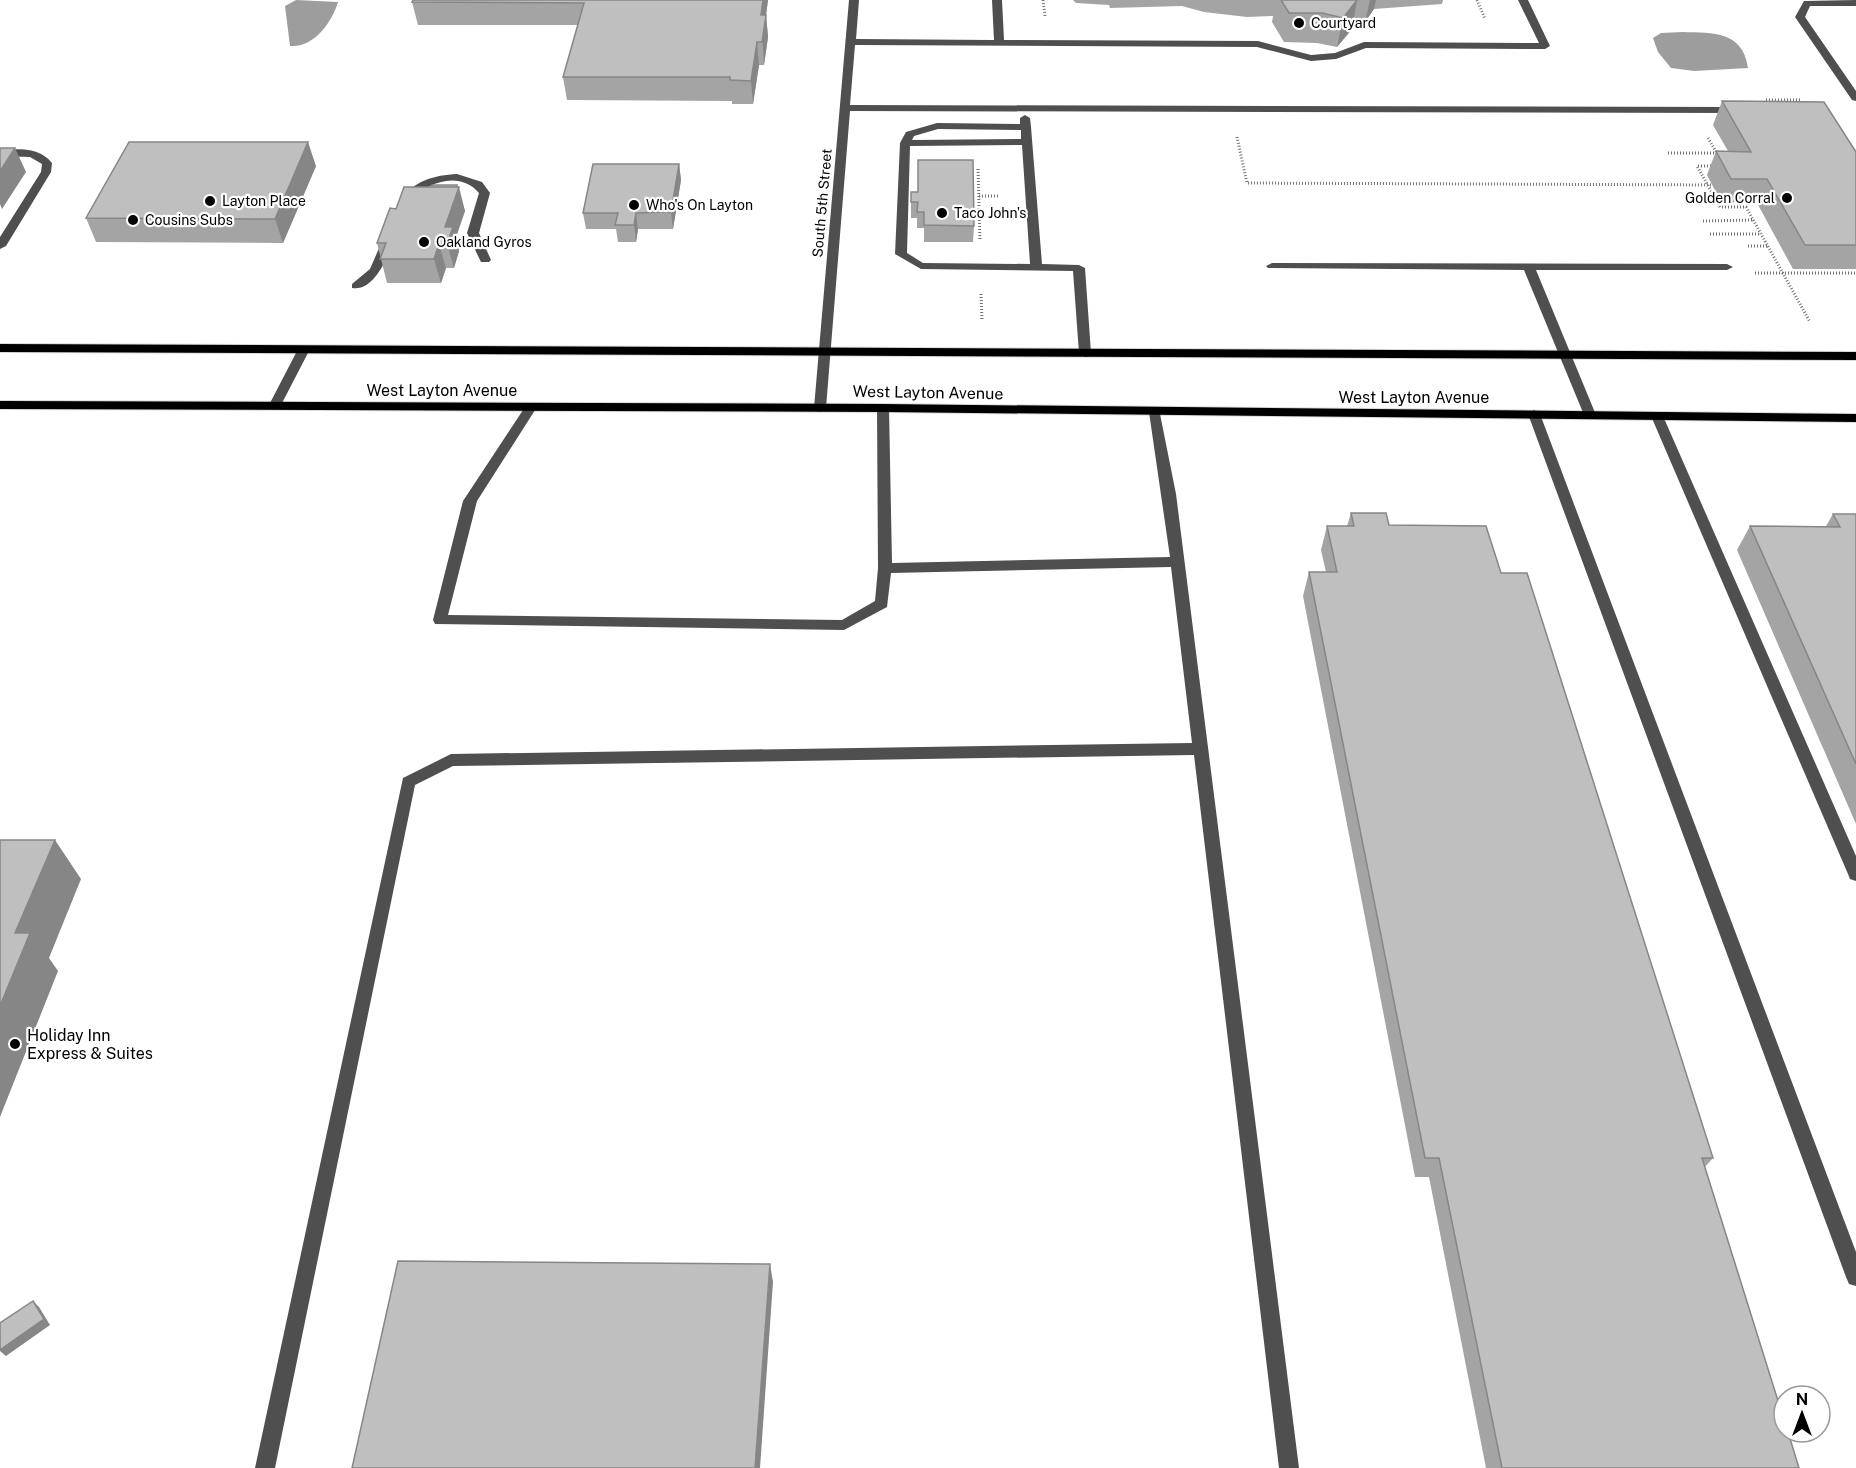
<svg xmlns="http://www.w3.org/2000/svg" width="1856" height="1468" font-family="'Public Sans',sans-serif">
  <rect width="100%" height="100%" fill="#fff"/>
  <!-- water -->
  <path fill="#9d9d9d" d="M 296,0 L 338,2 C 332,22 314,48 290,46 L 285,6 Z
    M 1683,32 C 1713,33 1743,31 1748,68 L 1694,71 L 1671,68 L 1658,52 L 1653,38 L 1661,33 Z"/>
  <g fill="none" stroke-linecap="round" stroke-linejoin="round">
    <defs>
      <path id="major" d="M 0,344 L 1856,352 L 1856,360 L 0,352 Z
        M 0,401 L 883,404 L 1856,414 L 1856,422 L 883,412 L 0,409 Z"/>
    </defs>
    <!-- major casing -->
    <use href="#major" stroke="#dbdbdb" stroke-width="2"/>
    <!-- path -->
    <path stroke="#717171" stroke-width="3" stroke-dasharray="1 2" stroke-linecap="butt" d="M 1043,0 L 1045,16
      M 1477,0 L 1485,19
      M 1766,100 L 1800,100 L 1803,105
      M 1237,137 L 1247,183 L 1712,185
      M 1708,138 L 1718,155
      M 1668,153 L 1716,153
      M 1714,166 L 1697,166 L 1720,207 L 1746,207 L 1810,322
      M 978,169 L 980,240
      M 979,196 L 999,196
      M 1703,221 L 1754,220
      M 1710,234 L 1761,234
      M 1748,246 L 1767,246
      M 1755,273 L 1856,273
      M 981,294 L 982,319"/>
    <!-- minor -->
    <path fill="#4f4f4f" fill-rule="evenodd" d="M 849,0 L 859,0 L 856,39 L 994,40 L 992,0 L 1002,0 L 1004,40 L 1258,41 L 1311,55 L 1335,53 L 1364,42 L 1539,43 L 1518,0 L 1528,0 L 1550,46 L 1545,49 L 1366,48 L 1336,59 L 1311,61 L 1257,47 L 855,45 L 850,105 L 1738,107 L 1743,110 L 1738,113 L 850,111 L 826,408 L 820,412 L 814,408 Z
      M 1856,0 L 1856,6 L 1810,6 L 1805,17 L 1856,91 L 1856,101 L 1852,100 L 1795,17 L 1804,1 Z
      M 1025,115 L 1030,118 L 1031,127 L 1042,264 L 1079,265 L 1085,268 L 1091,353 L 1089,356 L 1085,357 L 1079,353 L 1073,271 L 921,269 L 895,254 L 900,143 L 906,132 L 937,123 L 1020,124 L 1020,118 ZM 938,129 L 1021,130 L 1021,139 L 912,140 L 914,136 ZM 1022,145 L 1030,264 L 923,263 L 907,253 L 910,146 Z
      M 0,150 C 19,149 39,147 52,163 L 51,172 L 6,246 L 0,249 L 0,237 L 41,172 L 42,164 L 30,157 L 0,156 Z
      M 457,174 L 482,182 L 490,193 L 479,233 L 491,260 L 489,262 L 481,262 L 467,233 L 479,193 C 460,170 426,182 409,202 L 400,200 C 414,181 434,175 457,174 Z
      M 389,236 L 395,239 C 388,255 375,292 352,288 L 352,284 L 370,269 L 383,239 Z
      M 1272,263 L 1727,264 L 1733,267 L 1727,270 L 1536,270 L 1596,415 L 1590,419 L 1584,415 L 1524,270 L 1268,268 L 1266,266 Z
      M 303,347 L 309,351 L 281,405 L 275,409 L 271,408 L 269,405 L 297,351 Z
      M 531,403 L 537,407 L 477,501 L 448,615 L 842,620 L 875,601 L 878,568 L 877,408 L 883,404 L 889,408 L 892,563 L 1170,557 L 1149,412 L 1151,409 L 1159,409 L 1176,494 L 1299,1468 L 1279,1468 L 1194,755 L 453,766 L 415,785 L 275,1468 L 255,1468 L 403,778 L 451,754 L 1192,743 L 1171,567 L 891,573 L 887,607 L 844,630 L 435,624 L 433,620 L 463,501 L 527,404 Z
      M 1534,410 L 1540,414 L 1856,1252 L 1856,1286 L 1849,1284 L 1846,1277 L 1528,414 Z
      M 1657,412 L 1663,416 L 1856,856 L 1856,881 L 1850,879 L 1848,874 L 1651,416 Z"/>
    <!-- major -->
    <use href="#major" fill="#000" fill-rule="evenodd"/>
  </g>
  <!-- wall -->
  <path fill="#a4a4a4" d="M 768,0 L 766,15 L 768,37 L 764,65 L 759,65 L 753,104 L 732,104 L 732,101 L 567,100 L 563,77 L 578,25 L 418,25 L 412,2 Z
    M 1073,0 L 1443,0 L 1442,4 L 1374,9 L 1365,22 L 1353,20 L 1352,29 L 1337,47 L 1317,43 L 1284,42 L 1272,22 L 1273,16 L 1247,17 L 1204,12 L 1182,6 L 1110,8 L 1109,5 L 1076,3 Z
    M 1722,101 L 1856,152 L 1856,269 L 1793,269 L 1757,203 L 1721,202 L 1707,175 L 1716,151 L 1728,151 L 1713,125 Z
    M 679,164 L 681,180 L 673,229 L 638,229 L 636,242 L 618,242 L 616,229 L 586,229 L 583,213 Z
    M 316,166 L 283,243 L 96,242 L 86,218 Z
    M 457,187 L 465,211 L 456,237 L 459,251 L 454,268 L 446,268 L 441,283 L 387,283 L 377,243 L 396,209 Z
    M 911,192 L 974,226 L 973,242 L 924,242 L 924,228 L 917,228 L 917,218 L 911,218 Z
    M 1351,513 L 1389,525 L 1501,573 L 1713,1158 L 1705,1167 L 1799,1468 L 1486,1468 L 1429,1177 L 1415,1177 L 1303,596 L 1309,572 L 1326,572 L 1321,550 L 1327,526 L 1347,526 Z
    M 1833,514 L 1856,514 L 1856,824 L 1737,550 L 1750,526 L 1826,526 Z"/>
  <!-- shaded-wall -->
  <path fill="#868686" d="M 763,0 L 768,0 L 766,15 L 768,37 L 764,65 L 761,15 Z
    M 1357,0 L 1352,29 L 1337,47 L 1343,18 Z
    M 1370,0 L 1376,0 L 1374,9 L 1365,22 Z
    M 757,42 L 759,65 L 753,104 L 751,81 Z
    M 308,142 L 316,166 L 283,243 L 275,219 Z
    M 15,148 L 26,172 L 2,209 L 0,204 L 0,171 Z
    M 679,164 L 681,180 L 673,229 L 671,212 Z
    M 457,185 L 458,189 L 459,187 L 465,211 L 456,237 L 459,251 L 454,268 L 447,244 L 445,227 Z
    M 636,213 L 638,229 L 636,242 L 634,225 Z
    M 439,244 L 446,268 L 441,283 L 434,259 Z
    M 55,840 L 81,879 L 49,958 L 58,971 L 0,1117 L 0,1006 L 15,933 Z
    M 770,1264 L 773,1282 L 760,1468 L 755,1468 Z
    M 33,1301 L 39,1307 L 50,1325 L 6,1356 L 0,1351 L 0,1350 Z"/>
  <!-- building -->
  <path fill="#bfbfbf" stroke="#868686" stroke-width="1.5" d="M 413,0 L 763,0 L 761,15 L 766,15 L 762,42 L 757,42 L 751,81 L 730,80 L 730,77 L 563,77 L 584,3 L 412,2 Z
    M 1281,0 L 1357,0 L 1343,18 L 1322,13 L 1289,13 Z
    M 1722,101 L 1824,102 L 1856,152 L 1856,245 L 1805,245 L 1767,179 L 1731,179 L 1716,151 L 1751,152 Z
    M 129,142 L 308,142 L 275,219 L 86,218 Z
    M 0,148 L 15,148 L 0,171 Z
    M 918,160 L 973,160 L 974,226 L 924,225 L 924,212 L 917,212 L 918,202 L 911,202 L 911,192 L 918,192 Z
    M 593,164 L 679,164 L 671,212 L 636,213 L 634,225 L 615,225 L 618,213 L 583,213 Z
    M 432,185 L 457,185 L 456,187 L 431,187 Z
    M 404,187 L 459,187 L 445,227 L 453,227 L 447,244 L 439,244 L 434,259 L 380,259 L 386,243 L 377,243 L 390,208 L 396,209 Z
    M 1351,513 L 1386,513 L 1389,525 L 1486,526 L 1501,573 L 1527,573 L 1713,1158 L 1702,1158 L 1784,1420 L 1784,1432 L 1788,1432 L 1799,1468 L 1502,1468 L 1439,1158 L 1425,1158 L 1309,572 L 1337,572 L 1327,526 L 1354,526 Z
    M 1833,514 L 1856,514 L 1856,764 L 1750,526 L 1840,527 Z
    M 0,840 L 55,840 L 15,933 L 30,933 L 0,1006 Z
    M 398,1261 L 770,1264 L 755,1468 L 352,1468 Z
    M 33,1301 L 44,1319 L 0,1350 L 0,1323 Z"/>
  <!-- markers -->
  <g fill="#000" stroke="#fff" stroke-width="2">
    <circle cx="1299" cy="23" r="6"/>
    <circle cx="1787" cy="198" r="6"/>
    <circle cx="210" cy="201" r="6"/>
    <circle cx="634" cy="205" r="6"/>
    <circle cx="942" cy="213" r="6"/>
    <circle cx="133" cy="220" r="6"/>
    <circle cx="424" cy="242" r="6"/>
    <circle cx="15" cy="1044" r="6"/>
  </g>
  <g text-anchor="middle" stroke-width="4.5" stroke-linejoin="round" paint-order="stroke">
    <!-- far-poi labels -->
    <g font-size="14" fill="#000" stroke="#fff" text-anchor="start">
      <text x="1311" y="28">Courtyard</text>
      <text x="1775" y="203" text-anchor="end">Golden Corral</text>
      <text x="222" y="206">Layton Place</text>
      <text x="646" y="210">Who's On Layton</text>
      <text x="954" y="218">Taco John's</text>
      <text x="145" y="225">Cousins Subs</text>
      <text x="436" y="247">Oakland Gyros</text>
    </g>
    <!-- far-street labels -->
    <g font-size="14" fill="#000" stroke="#fff">
      <text transform="translate(822 203) rotate(-85)" y="5">South 5th Street</text>
    </g>
    <!-- street labels -->
    <g font-size="16" fill="#000" stroke="#fff">
      <text x="442" y="396">West Layton Avenue</text>
      <text transform="translate(928 392) rotate(1)" y="6">West Layton Avenue</text>
      <text x="1414" y="403">West Layton Avenue</text>
    </g>
    <!-- poi labels -->
    <g font-size="16" fill="#000" stroke="#fff" text-anchor="start">
      <text x="27" y="1041">Holiday Inn<tspan x="27" dy="18">Express &amp; Suites</tspan></text>
    </g>
  </g>
  <!-- north arrow -->
  <g transform="translate(1802 1414)"><circle r="28" fill="#ffffff" stroke="#999999" stroke-width="1.5"/>
  <path d="M0-4.5L10 22L0 15L-10 22Z" fill="#000000"/>
  <text y="-9" font-size="16" font-weight="bold" text-anchor="middle" fill="#000000">N</text>
  </g>
</svg>
